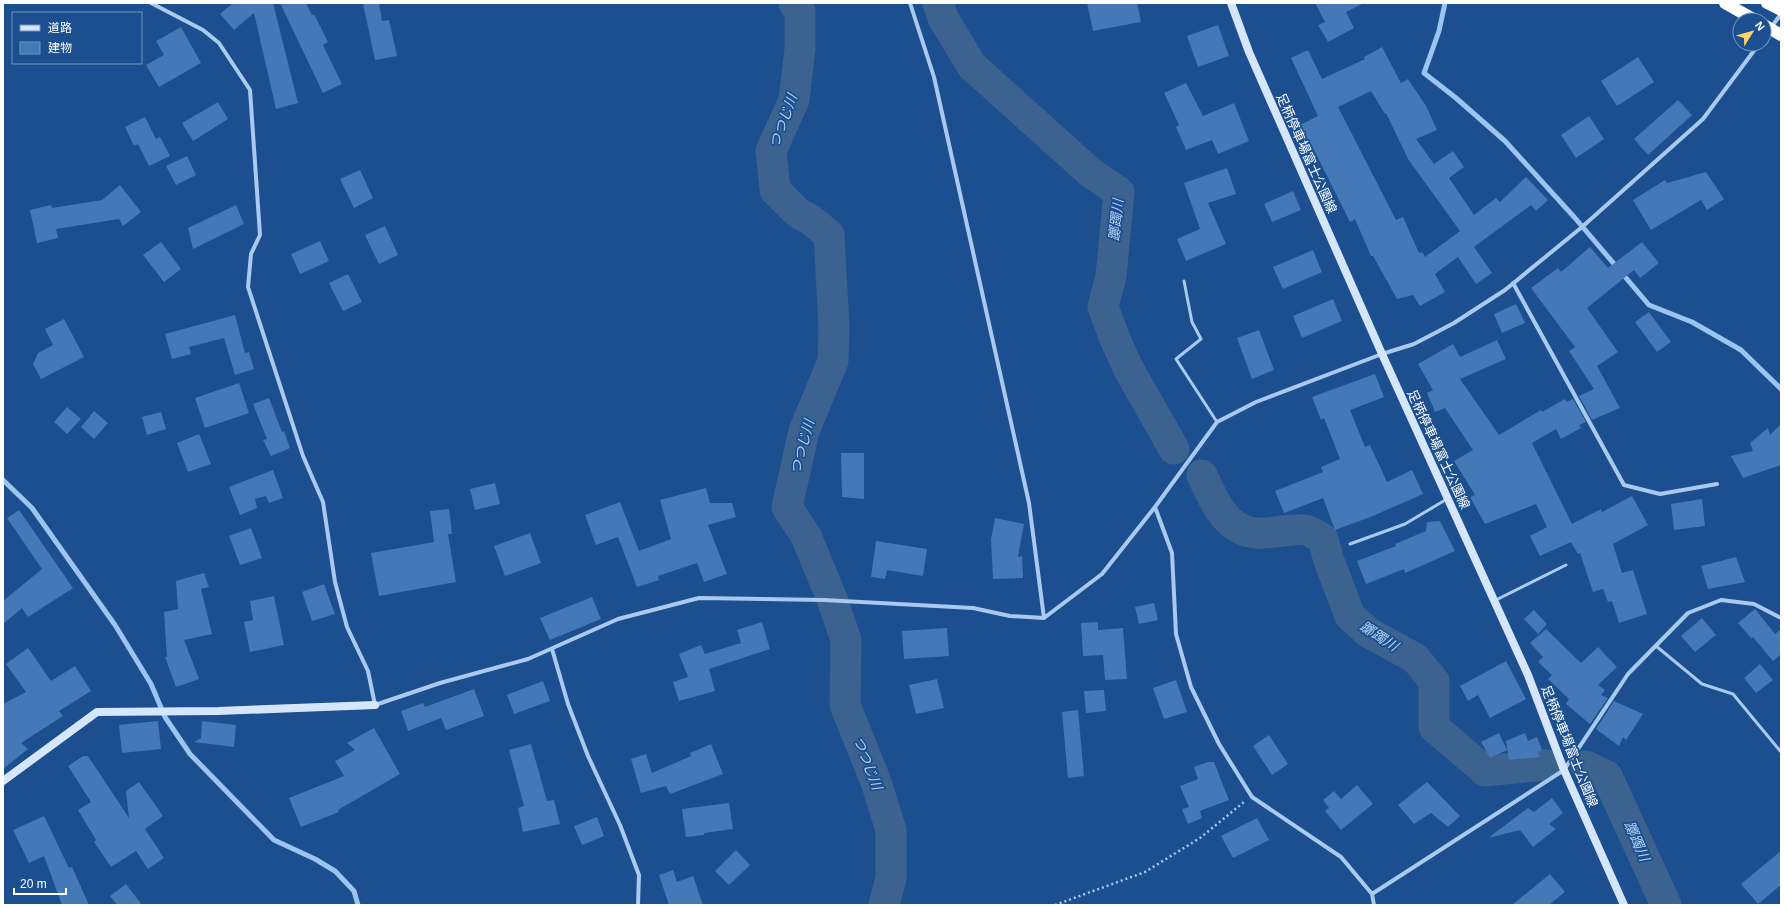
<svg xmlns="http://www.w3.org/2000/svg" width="1784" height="908" font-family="Helvetica,'Noto Sans JP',sans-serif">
  <rect width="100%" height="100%" fill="#1b4f8f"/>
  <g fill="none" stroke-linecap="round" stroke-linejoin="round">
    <!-- stream -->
    <path stroke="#9cc4f0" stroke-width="5" d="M 1445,3 L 1439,31 L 1424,73 L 1456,98 L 1505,141 L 1575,218 L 1649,305 L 1692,322 L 1741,350 L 1781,389
      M 3,480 L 32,508 L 115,625 L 151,684 L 165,717 L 190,754 L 274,840 L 315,859 L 335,871 L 354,891 L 358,905"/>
    <!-- river -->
    <path stroke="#3c6290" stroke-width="31" d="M 794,3 L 800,12 L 800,49 L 794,100 L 771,151 L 775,190 L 798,213 L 811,220 L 829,235 L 834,327 L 833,361 L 804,431 L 787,507 L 806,536 L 832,599 L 846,640 L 845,705 L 876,782 L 891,830 L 891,878 L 884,905
      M 938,3 L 943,18 L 972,66 L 1091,173 L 1119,192 L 1111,276 L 1103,307 L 1115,339 L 1128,368 L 1174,449
      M 1202,475 C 1213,499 1225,530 1255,533 C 1264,534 1274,532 1283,531 C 1304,529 1304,527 1323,539 L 1329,561 L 1350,616 L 1369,633 L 1415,658 L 1434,681 L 1434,727 L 1485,771 L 1546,765
      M 1586,766 L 1607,776 L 1666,905"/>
  </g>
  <!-- building -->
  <path fill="#4478b7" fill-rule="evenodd" d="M 233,3 L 273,3 L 298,103 L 276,109 L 254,13 L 234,30 L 220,14 Z
    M 280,3 L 306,3 L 312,15 L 314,14 L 328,42 L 323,45 L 342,84 L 323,93 Z
    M 363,3 L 379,3 L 382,21 L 389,20 L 397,56 L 375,60 Z
    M 1087,3 L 1137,3 L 1141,22 L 1093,31 Z
    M 1315,3 L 1364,3 L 1346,12 L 1354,28 L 1328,42 L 1318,25 L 1325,22 Z
    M 1218,25 L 1229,56 L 1198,67 L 1187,36 Z
    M 181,27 L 201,63 L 159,87 L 146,65 L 164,55 L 156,41 Z
    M 1382,47 L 1401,83 L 1408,79 L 1426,106 L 1437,130 L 1416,139 L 1434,164 L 1453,151 L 1464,167 L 1449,178 L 1474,215 L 1496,198 L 1500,202 L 1526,177 L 1548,200 L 1536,211 L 1531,205 L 1474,247 L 1492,273 L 1476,284 L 1458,257 L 1435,274 L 1445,292 L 1420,306 L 1413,295 L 1397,299 L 1373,256 L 1371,256 L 1355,219 L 1350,222 L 1311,144 L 1309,145 L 1300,125 L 1318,116 L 1291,58 L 1308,50 L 1322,79 L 1365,59 L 1364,57 ZM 1371,91 L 1385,114 L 1386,113 L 1408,159 L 1460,231 L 1425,257 L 1422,252 L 1419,253 L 1403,217 L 1396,220 L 1338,107 Z
    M 1638,57 L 1654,82 L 1617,106 L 1601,81 Z
    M 1186,83 L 1203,116 L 1234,103 L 1249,141 L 1218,154 L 1212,140 L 1186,150 L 1176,127 L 1179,125 L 1164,93 Z
    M 1678,100 L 1692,115 L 1648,155 L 1634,139 Z
    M 218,102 L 228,119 L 193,141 L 182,123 Z
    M 1589,116 L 1604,139 L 1576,158 L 1561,135 Z
    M 145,117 L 156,139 L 160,137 L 170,156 L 149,166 L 138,144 L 134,146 L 125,127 Z
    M 187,156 L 196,175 L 176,185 L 166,166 Z
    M 1227,168 L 1236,194 L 1208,203 L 1226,244 L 1186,261 L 1177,239 L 1200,229 L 1184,183 Z
    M 360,170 L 373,198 L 354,208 L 340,179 Z
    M 1706,172 L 1724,199 L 1707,210 L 1701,200 L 1651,230 L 1633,200 L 1665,180 L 1667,183 Z
    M 120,185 L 141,212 L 123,226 L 119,219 L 56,229 L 58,238 L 37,243 L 30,210 L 51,205 L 52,208 L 102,200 Z
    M 1293,191 L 1301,210 L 1272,222 L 1264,204 Z
    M 236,205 L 244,224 L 193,249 L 188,228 Z
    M 385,226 L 398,255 L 379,264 L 365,235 Z
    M 320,241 L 329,261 L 300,274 L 291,254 Z
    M 161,242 L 181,269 L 164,282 L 143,255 Z
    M 1642,242 L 1659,263 L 1640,278 L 1634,270 L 1587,308 L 1618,352 L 1597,366 L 1620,408 L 1592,420 L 1579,396 L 1594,389 L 1569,351 L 1575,347 L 1531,288 L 1558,268 L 1561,272 L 1590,247 L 1608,268 Z
    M 1313,250 L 1322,272 L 1283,289 L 1273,267 Z
    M 348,274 L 362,302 L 343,311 L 329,283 Z
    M 1333,299 L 1342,321 L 1302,338 L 1293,316 Z
    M 1516,304 L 1525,323 L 1502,333 L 1494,314 Z
    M 1649,312 L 1671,342 L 1657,352 L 1635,322 Z
    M 235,315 L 245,353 L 249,352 L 254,369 L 235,375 L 224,338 L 189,347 L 191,354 L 172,359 L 165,334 Z
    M 64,319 L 84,357 L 41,379 L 33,364 L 38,353 L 53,345 L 45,329 Z
    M 1259,330 L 1274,370 L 1252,379 L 1237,338 Z
    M 1497,340 L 1506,359 L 1460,379 L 1499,435 L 1541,410 L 1542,412 L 1565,399 L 1567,402 L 1573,399 L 1586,422 L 1579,425 L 1581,428 L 1561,439 L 1556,429 L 1532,443 L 1572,524 L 1601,509 L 1602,512 L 1632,496 L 1648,525 L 1613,544 L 1622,573 L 1633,570 L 1647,614 L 1619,623 L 1612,601 L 1608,602 L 1603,589 L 1593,592 L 1580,553 L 1578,554 L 1571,542 L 1540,556 L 1530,536 L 1547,527 L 1536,504 L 1485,524 L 1470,497 L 1475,495 L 1454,461 L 1473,450 L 1445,408 L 1435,412 L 1427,393 L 1433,390 L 1418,364 L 1453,344 L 1460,357 Z
    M 1375,374 L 1384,397 L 1350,410 L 1365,447 L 1370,445 L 1387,482 L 1412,470 L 1423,494 L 1373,516 L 1335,530 L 1323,498 L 1284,513 L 1275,491 L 1323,472 L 1321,467 L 1340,459 L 1324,418 L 1321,420 L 1312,397 Z
    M 239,383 L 249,413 L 205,428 L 195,398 Z
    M 269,398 L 282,432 L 284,431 L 290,448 L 271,456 L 263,440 L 267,439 L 253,404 Z
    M 67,407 L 81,419 L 67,434 L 54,422 Z
    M 94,411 L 108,423 L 94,439 L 81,427 Z
    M 161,412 L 166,429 L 147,435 L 142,417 Z
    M 1781,424 L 1781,465 L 1743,478 L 1731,456 L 1753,451 L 1750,443 L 1768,428 L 1770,435 Z
    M 199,434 L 211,464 L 188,472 L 177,443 Z
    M 841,453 L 864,453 L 864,499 L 842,497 Z
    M 273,470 L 283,498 L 269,503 L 266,496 L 255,499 L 257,508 L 240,515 L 229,487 Z
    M 495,483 L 500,504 L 475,510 L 470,489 Z
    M 706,488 L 710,503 L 732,503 L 736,517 L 708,525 L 727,574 L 704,582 L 697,563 L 658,576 L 659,580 L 637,587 L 618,537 L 596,545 L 585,515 L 620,502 L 639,551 L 671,539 L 660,500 Z
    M 1702,499 L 1705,526 L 1674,530 L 1671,504 Z
    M 449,509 L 452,534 L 448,534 L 456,582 L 379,596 L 371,553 L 434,542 L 430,511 Z
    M 19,510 L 73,588 L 28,617 L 22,608 L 3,624 L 3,601 L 42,569 L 7,518 Z
    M 995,518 L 1024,524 L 1018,557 L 1022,556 L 1023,578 L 993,579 L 991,539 Z
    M 1440,521 L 1455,551 L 1405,573 L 1404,569 L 1366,584 L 1357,561 L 1396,546 L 1395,544 L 1426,531 L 1427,522 Z
    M 251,528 L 262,558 L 240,565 L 229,536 Z
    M 530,533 L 541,563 L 505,576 L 494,546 Z
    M 876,541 L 927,549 L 923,576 L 887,570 L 885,579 L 871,577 Z
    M 1736,557 L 1745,582 L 1708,589 L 1701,566 Z
    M 204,573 L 209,587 L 201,589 L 212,634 L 184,640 L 199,679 L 176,687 L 165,657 L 167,657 L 164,612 L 178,609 L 176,581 Z
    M 324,584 L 335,614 L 312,621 L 302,592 Z
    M 274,596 L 284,645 L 250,652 L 244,622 L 253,620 L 250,601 Z
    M 592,597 L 601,619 L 550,640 L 540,618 Z
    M 1154,603 L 1158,620 L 1139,624 L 1135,607 Z
    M 1755,609 L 1775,634 L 1781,629 L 1781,654 L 1773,661 L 1753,637 L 1751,638 L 1738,623 Z
    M 1534,610 L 1547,624 L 1538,634 L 1524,619 Z
    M 1702,618 L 1716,635 L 1695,652 L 1681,636 Z
    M 762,622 L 770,649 L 709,669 L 715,691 L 679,701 L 673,682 L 688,677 L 679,654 L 701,645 L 705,654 L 741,643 L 737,630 Z
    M 1098,622 L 1098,630 L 1123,628 L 1127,679 L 1105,680 L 1103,655 L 1083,656 L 1081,623 Z
    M 947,628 L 949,656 L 904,659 L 902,631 Z
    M 1546,629 L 1581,663 L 1598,647 L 1617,667 L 1598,685 L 1605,690 L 1601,695 L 1608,698 L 1590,724 L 1566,704 L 1569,699 L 1548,679 L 1552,675 L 1538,662 L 1543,657 L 1530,643 Z
    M 28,648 L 51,681 L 75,666 L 91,691 L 59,711 L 63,716 L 21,743 L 28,749 L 3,769 L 3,704 L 26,692 L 6,664 Z
    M 1506,661 L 1526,699 L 1490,718 L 1478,695 L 1468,701 L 1460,686 Z
    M 1760,664 L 1773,680 L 1756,693 L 1744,678 Z
    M 937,679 L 944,708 L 916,714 L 909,685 Z
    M 1176,680 L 1187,712 L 1164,719 L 1153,688 Z
    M 543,681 L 550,701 L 514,714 L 507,695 Z
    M 474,689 L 484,716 L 446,730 L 441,718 L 408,731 L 401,711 L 423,703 L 425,707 Z
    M 1104,690 L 1106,711 L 1086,713 L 1084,691 Z
    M 1614,701 L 1643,714 L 1626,740 L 1623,737 L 1619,746 L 1596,729 Z
    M 1078,710 L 1084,776 L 1068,778 L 1062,712 Z
    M 158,721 L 161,749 L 122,753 L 119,725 Z
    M 202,721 L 236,725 L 234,747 L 194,742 L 201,738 Z
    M 374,728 L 400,774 L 338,810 L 339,812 L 301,827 L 289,798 L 344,776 L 335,761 L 355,750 L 347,743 Z
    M 1499,733 L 1507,750 L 1490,758 L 1481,742 Z
    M 1525,733 L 1528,741 L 1537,737 L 1542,750 L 1538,752 L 1540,757 L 1509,760 L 1506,741 Z
    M 1269,735 L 1288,764 L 1272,775 L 1253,746 Z
    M 531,744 L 547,801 L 554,800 L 560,824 L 523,832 L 518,808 L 524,806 L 509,750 Z
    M 711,744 L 723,774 L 670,794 L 666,786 L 641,793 L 631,759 L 646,754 L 652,773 L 691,756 L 690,753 Z
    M 83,756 L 88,756 L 129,818 L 126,791 L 139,782 L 163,816 L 145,829 L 164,858 L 148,869 L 136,851 L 111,867 L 94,842 L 96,840 L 78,810 L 91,802 L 68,766 Z
    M 1208,762 L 1214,762 L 1229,800 L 1200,811 L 1202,818 L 1188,824 L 1182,809 L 1189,807 L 1180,786 L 1198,779 L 1194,767 Z
    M 1427,782 L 1460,816 L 1448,827 L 1431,813 L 1414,824 L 1398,805 Z
    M 1357,785 L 1373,804 L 1341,830 L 1325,811 L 1329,808 L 1323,800 L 1334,791 L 1341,799 Z
    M 1552,798 L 1563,813 L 1549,824 L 1556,829 L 1533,847 L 1520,830 L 1488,838 L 1528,808 L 1534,812 Z
    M 729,803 L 733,829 L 704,833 L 704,835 L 686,837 L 682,809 Z
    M 44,816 L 69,868 L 72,867 L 89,905 L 62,905 L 44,856 L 29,863 L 13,830 Z
    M 597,817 L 604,836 L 582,845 L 574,826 Z
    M 1257,818 L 1269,840 L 1233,858 L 1221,836 Z
    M 736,850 L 750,865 L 729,885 L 715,871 Z
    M 1781,851 L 1781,885 L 1758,904 L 1741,884 Z
    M 673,870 L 677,882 L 693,876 L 703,905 L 669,905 L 659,875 Z
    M 1550,874 L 1565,892 L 1549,905 L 1512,905 Z
    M 126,884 L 142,905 L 117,905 L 110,896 Z"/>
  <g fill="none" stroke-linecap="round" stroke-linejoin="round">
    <!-- path -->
    <path stroke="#a9c9ee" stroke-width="2.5" stroke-dasharray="2 3" stroke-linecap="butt" d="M 1055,905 L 1145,872 L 1200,838 L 1244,802"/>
    <!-- lane -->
    <path stroke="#a9c9ee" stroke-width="3" d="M 1184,281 L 1192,322 L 1201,339 L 1176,359 L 1217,422
      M 1350,544 L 1405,524 L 1447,499
      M 1496,600 L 1566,565
      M 1656,646 L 1702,684 L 1733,694 L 1781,752"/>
    <!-- street -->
    <path stroke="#a9c9ee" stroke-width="4" d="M 151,3 L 203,30 L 219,43 L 250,90 L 260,235 L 251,254 L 248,287 L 303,456 L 323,502 L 335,582 L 347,627 L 368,671 L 375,705 L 440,683 L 528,659 L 618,619 L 699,598 L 824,600 L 973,608 L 1010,616 L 1044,618 L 1102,574 L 1155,507 L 1217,422 L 1256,402 L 1382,354 L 1414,344 L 1454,323 L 1505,290 L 1582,227 L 1703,119 L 1759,44
      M 910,3 L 934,77 L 1029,503 L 1044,618
      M 1764,37 L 1781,14
      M 1513,283 L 1624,485 L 1660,494 L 1717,484
      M 1155,507 L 1172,553 L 1176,634 L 1191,687 L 1219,744 L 1252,797 L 1341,857 L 1372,894 L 1374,905
      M 552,649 L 568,704 L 588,756 L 620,825 L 639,875 L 638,905
      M 1372,894 L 1564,770 L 1628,674 L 1688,613 L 1721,600 L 1754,604 L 1781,618"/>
    <!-- secondary -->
    <path stroke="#d6e6fa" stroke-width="8" d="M 1231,3 L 1249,52 L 1382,354 L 1528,675 L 1564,770 L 1624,905
      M 3,781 L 97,712 L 218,711 L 375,705"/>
    <!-- highway -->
    <path stroke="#fff" stroke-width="12" d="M 1725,3 L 1755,20
      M 1767,3 L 1781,10
      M 1764,25 L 1781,35"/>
  </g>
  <g text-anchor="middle" stroke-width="3.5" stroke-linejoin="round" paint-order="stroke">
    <!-- street labels -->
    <g font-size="13" fill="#fff" stroke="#1b4f8f">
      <text transform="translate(1307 153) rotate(66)" y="5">足柄停車場富士公園線</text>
      <text transform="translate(1439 449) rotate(65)" y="5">足柄停車場富士公園線</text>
      <text transform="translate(1570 746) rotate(68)" y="5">足柄停車場富士公園線</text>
    </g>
    <!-- water labels -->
    <g font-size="14" font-style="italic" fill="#b5d3f5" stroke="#1b4f8f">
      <text transform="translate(783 121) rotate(-70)" y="5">つつじ川</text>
      <text transform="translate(1116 220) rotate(-84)" y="5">躑躅川</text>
      <text transform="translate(802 447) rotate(-75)" y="5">つつじ川</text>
      <text transform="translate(1379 636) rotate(33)" y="5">躑躅川</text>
      <text transform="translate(868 763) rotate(69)" y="5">つつじ川</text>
      <text transform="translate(1637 841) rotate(66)" y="5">躑躅川</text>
    </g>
  </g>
  <!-- border -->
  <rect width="1784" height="908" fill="none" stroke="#ffffff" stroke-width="8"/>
  <!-- legend -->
  <rect x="12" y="12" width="130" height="52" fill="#1b4f8f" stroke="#7695bc"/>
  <rect x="20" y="25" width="20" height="6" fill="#d6e6fa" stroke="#7695bc"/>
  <text x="48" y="32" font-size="12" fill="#ffffff">道路</text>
  <rect x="20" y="42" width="20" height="12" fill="#4478b7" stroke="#7695bc"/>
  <text x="48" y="52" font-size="12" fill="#ffffff">建物</text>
  <!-- north arrow -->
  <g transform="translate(1752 32) rotate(53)"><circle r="19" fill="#1b4f8f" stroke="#7695bc"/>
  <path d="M0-3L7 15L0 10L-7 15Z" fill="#ffd166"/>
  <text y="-6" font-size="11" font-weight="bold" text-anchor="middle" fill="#ffffff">N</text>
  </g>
  <!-- scale -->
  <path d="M14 888v6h52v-6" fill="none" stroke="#ffffff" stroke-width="2"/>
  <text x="20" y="888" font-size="12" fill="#ffffff" stroke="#1b4f8f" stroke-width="3" paint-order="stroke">20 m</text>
</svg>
